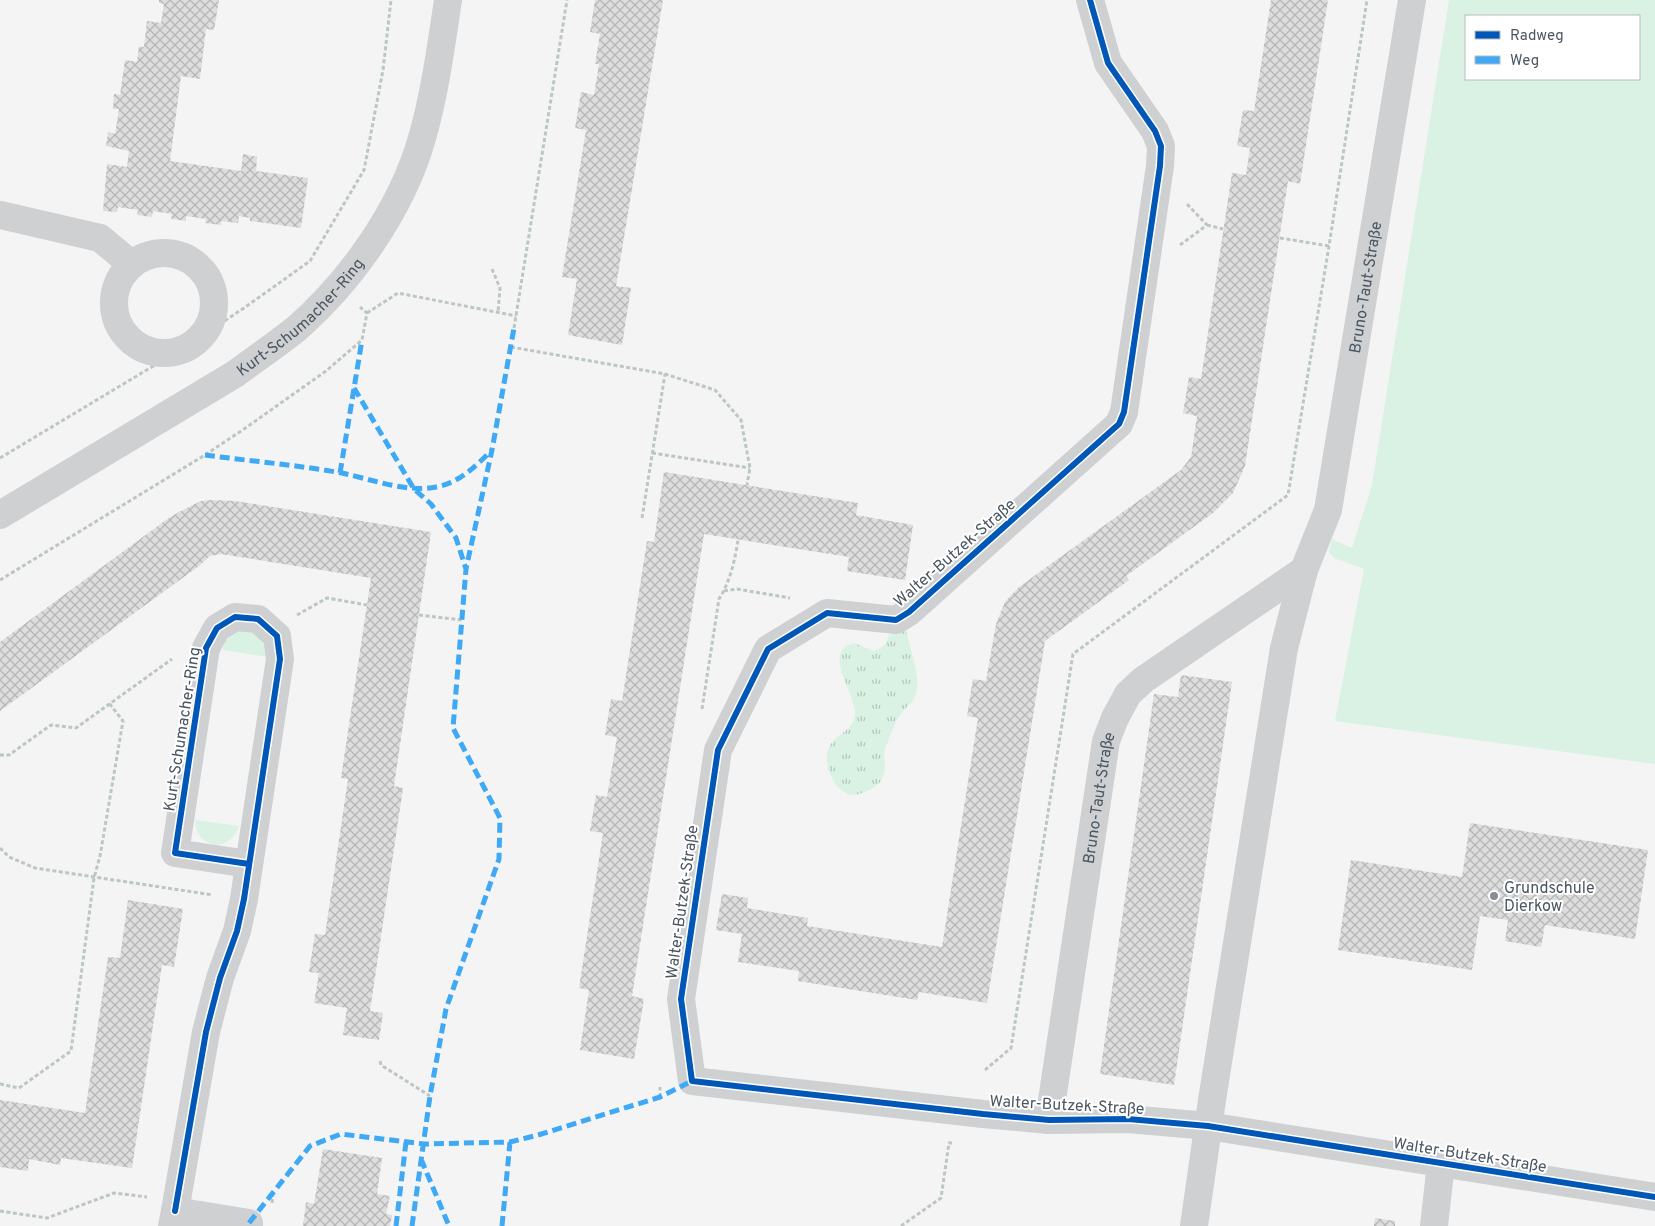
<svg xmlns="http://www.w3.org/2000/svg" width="1655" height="1226" font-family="Overpass,sans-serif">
  <defs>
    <pattern id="park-tufts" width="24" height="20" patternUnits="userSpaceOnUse" patternTransform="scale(1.25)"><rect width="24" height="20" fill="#d9f2e3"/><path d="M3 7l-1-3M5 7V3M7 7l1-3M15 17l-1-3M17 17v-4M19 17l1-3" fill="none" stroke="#b2c7bb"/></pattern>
    <pattern id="building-cross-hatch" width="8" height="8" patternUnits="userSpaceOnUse" patternTransform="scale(1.25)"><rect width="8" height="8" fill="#ddddde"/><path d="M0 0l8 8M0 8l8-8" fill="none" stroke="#b5b6b7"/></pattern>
  </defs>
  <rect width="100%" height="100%" fill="#f4f4f4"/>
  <!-- grass -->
  <path fill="#d9f2e3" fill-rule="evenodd" d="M 1449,0 L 1655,0 L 1655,764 L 1335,721 L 1364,569 L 1334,558 L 1329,552 L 1332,539 L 1352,548 L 1372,485 ZM 1466,16 L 1639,16 L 1639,79 L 1466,79 Z
    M 241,628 C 264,630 264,636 268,657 L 223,650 C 223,640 233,633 241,628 Z
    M 195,820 L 239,826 C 232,846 210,852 198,833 C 196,829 195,824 195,820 Z"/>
  <!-- park -->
  <path fill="url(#park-tufts)" d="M 906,631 C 910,648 921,677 916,694 C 914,703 904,708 900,715 C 894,724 890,736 886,746 C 880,759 892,771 877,785 C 872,789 860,795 853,795 C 835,794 823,765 828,750 C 832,735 854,732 855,714 C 856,711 854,707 853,703 C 850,691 837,668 840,656 C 840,653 843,649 845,646 L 854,643 L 873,651 C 882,648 886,645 889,635 Z"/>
  <!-- building -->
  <path fill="url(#building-cross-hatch)" d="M 159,0 L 219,0 L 214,30 L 206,29 L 200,79 L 181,76 L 170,161 L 241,171 L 243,154 L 257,157 L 256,171 L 308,178 L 301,228 L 250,221 L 250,218 L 239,216 L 238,223 L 221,221 L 221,225 L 205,223 L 206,219 L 186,216 L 186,221 L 171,219 L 172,214 L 153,211 L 152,217 L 137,215 L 138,210 L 118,207 L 117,212 L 103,211 L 107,164 L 127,167 L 129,151 L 106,146 L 108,132 L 115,134 L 119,109 L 113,109 L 114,94 L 120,95 L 125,60 L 137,62 L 139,46 L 144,47 L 147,21 L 161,23 L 164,4 L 159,3 Z
    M 595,0 L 663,0 L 616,286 L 631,288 L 622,345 L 568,335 L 577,279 L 562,277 L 586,130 L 575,128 L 581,92 L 594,95 L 599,64 L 595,64 L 600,34 L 590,32 Z
    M 1271,0 L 1328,0 L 1300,184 L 1288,181 L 1245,466 L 1233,493 L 1213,513 L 1126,576 L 1129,580 L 1045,641 L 987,1003 L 919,992 L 917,1000 L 798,981 L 799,971 L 738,962 L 742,934 L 716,930 L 722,894 L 748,898 L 747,908 L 808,918 L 807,926 L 942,947 L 978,718 L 967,716 L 973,679 L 986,681 L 996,624 L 1005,602 L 1019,587 L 1181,470 L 1191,457 L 1197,416 L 1183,413 L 1189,377 L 1201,379 L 1232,173 L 1246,175 L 1250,148 L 1237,146 L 1243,110 L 1254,111 Z
    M 664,472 L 858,503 L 856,515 L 913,525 L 905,580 L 847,571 L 849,557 L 704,534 L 632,996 L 644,999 L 634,1059 L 580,1050 L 589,990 L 579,988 L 603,833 L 590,831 L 596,795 L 607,797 L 617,737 L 605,735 L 611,699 L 622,701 L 647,541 L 654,542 Z
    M 212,500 L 235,501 L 431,532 L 394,786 L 403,788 L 370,1011 L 383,1013 L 379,1040 L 343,1035 L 347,1008 L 314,1003 L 319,973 L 309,972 L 315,934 L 325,935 L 348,779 L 341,778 L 371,578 L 221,554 L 210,556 L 199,566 L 0,711 L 0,642 L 166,520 L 179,512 L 201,501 Z
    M 1181,675 L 1232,682 L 1174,1085 L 1100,1074 L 1154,694 L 1178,697 Z
    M 1470,823 L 1648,850 L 1635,939 L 1545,925 L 1541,947 L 1505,941 L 1508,920 L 1480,916 L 1472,970 L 1338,950 L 1351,860 L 1462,877 Z
    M 128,900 L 183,909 L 174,967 L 162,965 L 132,1168 L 61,1158 L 60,1165 L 29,1159 L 28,1171 L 0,1167 L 0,1100 L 85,1113 L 108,957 L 120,958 Z
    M 323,1149 L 382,1158 L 377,1194 L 390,1196 L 386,1214 L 392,1215 L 390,1226 L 303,1226 L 306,1202 L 314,1204 Z
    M 1375,1218 L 1395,1221 L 1395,1226 L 1374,1226 Z"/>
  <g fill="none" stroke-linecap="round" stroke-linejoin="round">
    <!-- path -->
    <path stroke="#bcc7c4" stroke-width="3" stroke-dasharray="4 2.5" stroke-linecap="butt" d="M 1207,225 L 1223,229
      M 1280,238 L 1329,246
      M 1180,245 L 1207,225 L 1186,203
      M 492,269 L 500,288 L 498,313
      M 367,313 L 398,293 L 516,316
      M 514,328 L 567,0
      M 203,335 L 244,308 L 310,261 L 364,170 L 383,70 L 391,0
      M 511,347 L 665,374 L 715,390 L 741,420 L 750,468 L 747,485
      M 652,453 L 750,468
      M 0,458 L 180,350
      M 642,518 L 665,374
      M 0,580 L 205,455 L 247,427 L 326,371 L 362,340 L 367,313 L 360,307
      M 724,591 L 737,589 L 790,598
      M 297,615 L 327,598 L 367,605
      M 419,615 L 462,620
      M 702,709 L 719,599 C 730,582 735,560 738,540
      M 0,755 L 9,755 L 51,725 L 76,728 L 172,659
      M 0,848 L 9,857 L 35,868 L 213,895
      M 380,1061 L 381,1065 L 430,1096
      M 985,1070 L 1011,1048 L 1073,654 L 1288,495 L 1329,246 L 1367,0
      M 0,1084 L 19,1088 L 71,1051 L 94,878 L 100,856 L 123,721 L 109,703
      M 660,1097 L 660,1087
      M 272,1203 L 273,1194
      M 0,1211 L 47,1218 L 114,1193 L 147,1197
      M 901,1226 L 941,1198 L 949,1143 L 952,1143"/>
    <!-- minor -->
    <g stroke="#ced0d2" stroke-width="28">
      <path d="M 1090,0 L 1108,63 L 1155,131 L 1161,146 L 1160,166 L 1124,412 L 1119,424 L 1110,432 L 909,612 L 896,620 L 827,613 L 768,649 L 718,750 L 681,999 L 692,1081 L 983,1114 L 1049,1120 L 1128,1119 L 1208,1126 L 1655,1197"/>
      <path d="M 0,215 L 100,238 L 130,263"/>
      <circle cx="164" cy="303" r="50"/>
      <path id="s1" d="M 0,515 L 235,374 C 255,359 276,345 296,329 C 351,281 402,209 422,138 C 435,93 441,46 448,0"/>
      <path id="s2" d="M 1049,1120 L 1106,741 L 1115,718 L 1128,694 L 1143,680 L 1304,570"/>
      <path d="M 175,1211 L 206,1032 L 220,978 L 237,931 L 244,899 L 280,659 L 277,636 L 258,619 L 235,617 L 217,628 L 206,648 L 175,853 L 249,864"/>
      <path d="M 172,1226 L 175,1211 L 249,1223 L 249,1226"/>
      <path id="s3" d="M 1194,1226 L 1212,1100 L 1284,648 L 1304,570 L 1328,510 L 1412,0"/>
      <path d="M 1434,1226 L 1441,1163"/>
    </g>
    <!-- quiet -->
    <path stroke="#3fa9f5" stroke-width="5" stroke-dasharray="10 5" stroke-linecap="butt" d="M 354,388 L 414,489 L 431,504 L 456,538 L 466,569
      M 205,455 C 250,461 297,465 342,473 C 370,479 407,493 436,487 C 459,483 476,466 492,450
      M 340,473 L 362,340
      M 421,1159 L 449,1226
      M 249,1223 L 310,1146 L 341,1134 L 424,1144 L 510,1142 L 538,1135 L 660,1097 L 692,1081
      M 396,1226 L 406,1142
      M 412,1226 L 430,1096 L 446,1009 L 499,859 L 500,818 L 453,728 L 466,569 L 492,450 L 514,328
      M 502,1226 L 510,1142"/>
    <defs>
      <path id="cycleway" d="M 1090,0 L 1108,63 L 1155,131 L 1161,146 L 1160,166 L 1124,412 L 1119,424 L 1110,432 L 909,612 L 896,620 L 827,613 L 768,649 L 718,750 L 681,999 L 692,1081 L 983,1114 L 1049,1120 L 1128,1119 L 1208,1126 L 1655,1197
        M 175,1211 L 206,1032 L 220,978 L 237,931 L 244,899 L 280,659 L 277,636 L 258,619 L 235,617 L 217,628 L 206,648 L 175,853 L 249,864"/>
    </defs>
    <!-- cycleway casing -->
    <use href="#cycleway" stroke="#fff" stroke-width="9"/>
    <!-- cycleway -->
    <use href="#cycleway" stroke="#0057b8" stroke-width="6"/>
  </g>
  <!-- markers -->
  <circle fill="#868d94" stroke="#fff" stroke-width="2" cx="1494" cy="896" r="5"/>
  <g text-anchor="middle" stroke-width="4" stroke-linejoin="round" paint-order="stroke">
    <!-- street labels -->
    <g font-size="16" fill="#4a5661" stroke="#fff">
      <text dy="6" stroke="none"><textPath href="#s3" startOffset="956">Bruno-Taut-Straße</textPath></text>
      <text dy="6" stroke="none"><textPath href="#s1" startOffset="361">Kurt-Schumacher-Ring</textPath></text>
      <text transform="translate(954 552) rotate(-41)" y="6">Walter-Butzek-Straße</text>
      <text transform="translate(181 729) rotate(-81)" y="6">Kurt-Schumacher-Ring</text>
      <text dy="6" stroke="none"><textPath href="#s2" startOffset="326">Bruno-Taut-Straße</textPath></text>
      <text transform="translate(681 902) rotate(-82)" y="6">Walter-Butzek-Straße</text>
      <text transform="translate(1067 1104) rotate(3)" y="6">Walter-Butzek-Straße</text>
      <text transform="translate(1470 1154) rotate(9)" y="6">Walter-Butzek-Straße</text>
    </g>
    <!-- poi labels -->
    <g font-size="16" fill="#4a5661" stroke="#fff" text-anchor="start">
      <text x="1504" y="893">Grundschule<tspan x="1504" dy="18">Dierkow</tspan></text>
    </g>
  </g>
  <!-- legend -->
  <rect x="1465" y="15" width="175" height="65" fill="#ffffff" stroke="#b7bbc0"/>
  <rect x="1475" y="31" width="25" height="8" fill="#0057b8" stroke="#b7bbc0"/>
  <text x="1510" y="40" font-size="15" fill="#4a5661">Radweg</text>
  <rect x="1475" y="56" width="25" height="8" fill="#3fa9f5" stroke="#b7bbc0"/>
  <text x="1510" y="65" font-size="15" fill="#4a5661">Weg</text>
</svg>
